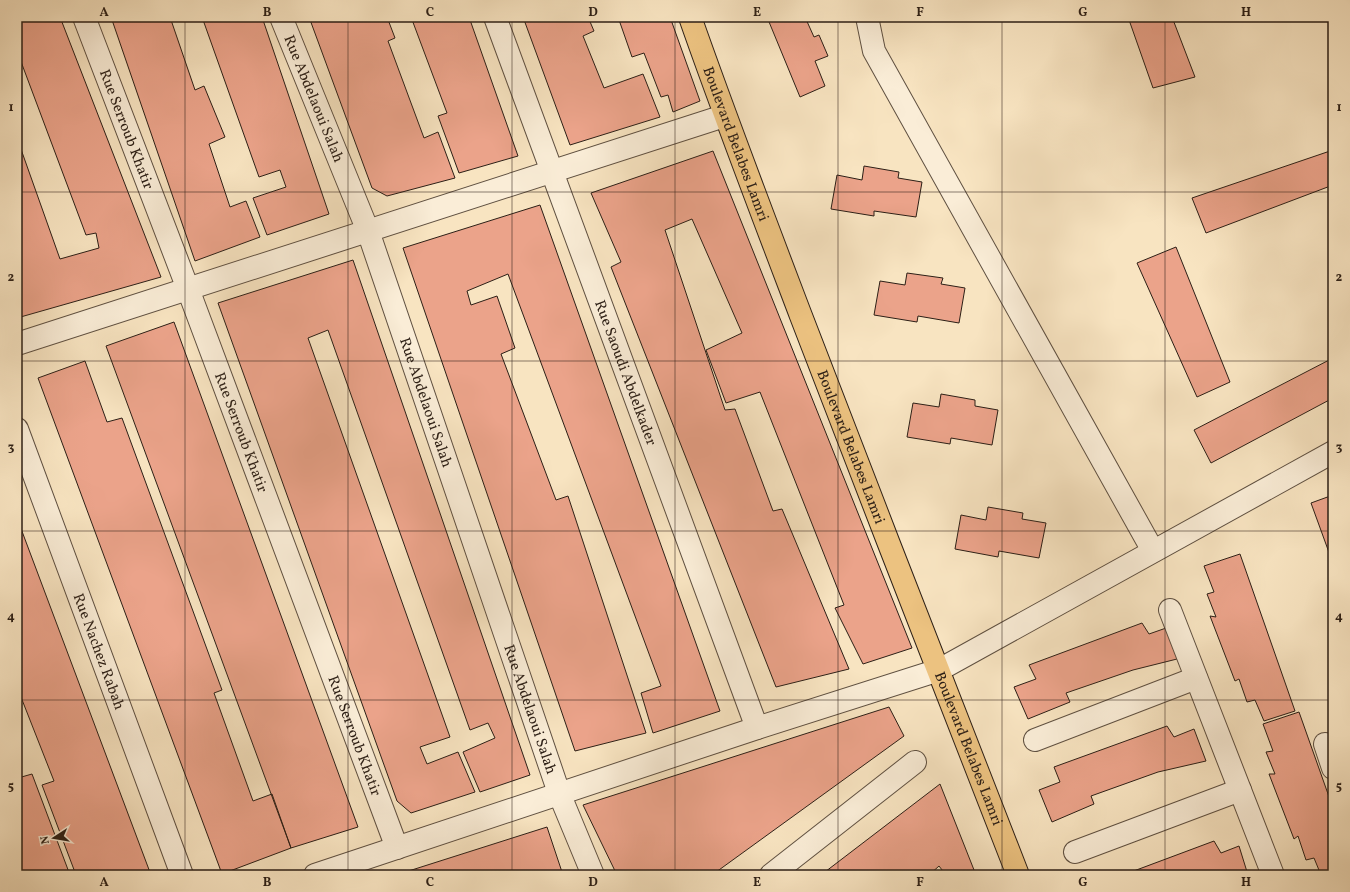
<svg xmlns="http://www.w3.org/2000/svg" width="1350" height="892" font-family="Vollkorn,serif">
  <rect width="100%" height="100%" fill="#f8e4c1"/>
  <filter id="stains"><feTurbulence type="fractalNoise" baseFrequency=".005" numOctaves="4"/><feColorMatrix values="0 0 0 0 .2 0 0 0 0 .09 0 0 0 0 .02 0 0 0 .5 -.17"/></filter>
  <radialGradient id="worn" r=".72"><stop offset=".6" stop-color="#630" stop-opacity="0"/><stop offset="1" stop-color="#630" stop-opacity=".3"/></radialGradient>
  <!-- building -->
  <path fill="#eba38a" stroke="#2c1f16" d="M 17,17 L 60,17 L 161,277 L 17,318 L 17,138 L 60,259 L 99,248 L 96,233 L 86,235 L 17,51 Z
    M 111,17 L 170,17 L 195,90 L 204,86 L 225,137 L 209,144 L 230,207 L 246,201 L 260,237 L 195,261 Z
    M 202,17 L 262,17 L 329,214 L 267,235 L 253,198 L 286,187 L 280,170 L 259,177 Z
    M 309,17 L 387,17 L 395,38 L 388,41 L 424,138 L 438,132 L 455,178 L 387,196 L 372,188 Z
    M 411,17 L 469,17 L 518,156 L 459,173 L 438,116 L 447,113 Z
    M 523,17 L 588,17 L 594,31 L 583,36 L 604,88 L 643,74 L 660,117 L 570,145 Z
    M 618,17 L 670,17 L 700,101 L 673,112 L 668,95 L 661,97 L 644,53 L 632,57 Z
    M 767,17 L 805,17 L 814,37 L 819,35 L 828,56 L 815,61 L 825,86 L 800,97 Z
    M 1128,17 L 1172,17 L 1195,77 L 1153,88 Z
    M 1333,150 L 1333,185 L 1206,233 L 1192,198 Z
    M 713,151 L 912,648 L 863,664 L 835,608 L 844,605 L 760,392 L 726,403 L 706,350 L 742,333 L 692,219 L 665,230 L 725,410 L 735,409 L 773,511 L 782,509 L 849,669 L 776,687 L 611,267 L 621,262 L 591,193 Z
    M 864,166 L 899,172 L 898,178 L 922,182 L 916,217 L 874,211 L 874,216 L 831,209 L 837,175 L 862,180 Z
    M 540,205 L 720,711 L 653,733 L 641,693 L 661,686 L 508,274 L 467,291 L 471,305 L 497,296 L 515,348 L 501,354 L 556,500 L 568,496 L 646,733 L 575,751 L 403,248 Z
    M 1176,247 L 1230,382 L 1197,397 L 1137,263 Z
    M 353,260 L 530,775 L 480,792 L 463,752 L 495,738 L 488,723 L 470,730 L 328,330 L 308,338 L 450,737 L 420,747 L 427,764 L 458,752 L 475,792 L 411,813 L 397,801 L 218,303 Z
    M 907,273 L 943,278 L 941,284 L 965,288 L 959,323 L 918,316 L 917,322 L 874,315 L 880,281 L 905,285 Z
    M 174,322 L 358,827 L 291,848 L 106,346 Z
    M 1333,358 L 1333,398 L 1211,463 L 1194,430 Z
    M 85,361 L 107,422 L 122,418 L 222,690 L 214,693 L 253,801 L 272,794 L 291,848 L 222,874 L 38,378 Z
    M 941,394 L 975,400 L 975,406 L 998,410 L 992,445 L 951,438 L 950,444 L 907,437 L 913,403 L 939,407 Z
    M 1333,495 L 1333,557 L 1331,558 L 1311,503 Z
    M 988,507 L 1023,513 L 1022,519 L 1046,523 L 1039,558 L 999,551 L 998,557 L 955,549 L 961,515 L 986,520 Z
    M 17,518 L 151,875 L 76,875 L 42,785 L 54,781 L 17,687 Z
    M 1240,554 L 1295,711 L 1264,721 L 1255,700 L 1247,702 L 1239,679 L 1235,681 L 1210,616 L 1216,617 L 1207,594 L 1214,592 L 1204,566 Z
    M 1142,623 L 1149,634 L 1169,627 L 1181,658 L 1133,670 L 1066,693 L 1070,702 L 1028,719 L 1014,687 L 1036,679 L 1029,665 Z
    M 889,707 L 904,736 L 712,875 L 617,875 L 583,805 Z
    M 1299,712 L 1333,808 L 1333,875 L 1321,875 L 1314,858 L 1306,860 L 1298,836 L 1294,839 L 1269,774 L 1275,774 L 1266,752 L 1273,751 L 1263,724 Z
    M 1167,726 L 1174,737 L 1194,729 L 1206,761 L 1158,772 L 1091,796 L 1094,804 L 1052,822 L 1039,790 L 1060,782 L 1054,767 Z
    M 32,774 L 70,875 L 17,875 L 17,776 L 18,778 Z
    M 940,784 L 976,875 L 946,875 L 939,866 L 929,875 L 821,875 Z
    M 547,827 L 563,875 L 396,875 Z
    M 1214,841 L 1221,853 L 1239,846 L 1248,875 L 1123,875 Z"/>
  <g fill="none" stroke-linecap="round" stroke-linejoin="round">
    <defs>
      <g id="minor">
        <path id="s1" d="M 84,17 L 188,289 L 397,848"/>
        <path id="s2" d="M 281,17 L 368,231 L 559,793 L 593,875"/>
        <path id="s3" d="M 495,17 L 757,728"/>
        <path d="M 867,17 L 874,51 L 1153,551"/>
        <path d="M 17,344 L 724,116"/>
        <path id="s4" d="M 17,429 L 182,875"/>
        <path d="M 1170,610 L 1273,875"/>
        <path d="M 1035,740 L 1196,678"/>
        <path d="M 1325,744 L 1333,768"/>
        <path d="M 1075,852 L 1240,790"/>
        <path d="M 315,875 L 757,728 L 939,670 L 1333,452"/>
        <path d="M 771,875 L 915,762"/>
      </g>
      <g id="major">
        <path id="s5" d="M 690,17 C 725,117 763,216 801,316 C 872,503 946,688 1018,875"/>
      </g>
    </defs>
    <!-- minor casing -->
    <use href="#minor" stroke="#5f5041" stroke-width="24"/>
    <!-- major casing -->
    <use href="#major" stroke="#2c1f16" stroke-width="24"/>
    <!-- minor -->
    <use href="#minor" stroke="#faedd7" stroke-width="22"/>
    <!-- major -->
    <use href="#major" stroke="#ecc280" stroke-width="22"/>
  </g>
  <!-- grid -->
  <path fill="none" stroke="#2c1f16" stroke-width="1" stroke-opacity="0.55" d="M 185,17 L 185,875M 348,17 L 348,875M 512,17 L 512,875M 675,17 L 675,875M 838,17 L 838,875M 1002,17 L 1002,875M 1165,17 L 1165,875M 17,192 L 1333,192M 17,361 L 1333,361M 17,531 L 1333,531M 17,700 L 1333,700"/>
  <g text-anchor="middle" stroke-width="3.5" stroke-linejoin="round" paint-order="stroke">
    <!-- street labels -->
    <g font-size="15" fill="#2c1f16" stroke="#faedd7">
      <text dy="5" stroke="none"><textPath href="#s2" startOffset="88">Rue Abdelaoui Salah</textPath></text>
      <text dy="5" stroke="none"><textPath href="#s1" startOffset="120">Rue Serroub Khatir</textPath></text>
      <text dy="5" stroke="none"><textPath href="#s5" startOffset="135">Boulevard Belabes Lamri</textPath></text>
      <text dy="5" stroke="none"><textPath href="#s3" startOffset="379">Rue Saoudi Abdelkader</textPath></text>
      <text dy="5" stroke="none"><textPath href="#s2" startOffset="412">Rue Abdelaoui Salah</textPath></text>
      <text dy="5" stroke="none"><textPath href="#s1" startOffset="444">Rue Serroub Khatir</textPath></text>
      <text dy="5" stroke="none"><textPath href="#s5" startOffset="459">Boulevard Belabes Lamri</textPath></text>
      <text dy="5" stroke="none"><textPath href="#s4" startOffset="237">Rue Nachez Rabah</textPath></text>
      <text dy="5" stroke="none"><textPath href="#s2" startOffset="736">Rue Abdelaoui Salah</textPath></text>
      <text dy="5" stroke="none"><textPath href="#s1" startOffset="768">Rue Serroub Khatir</textPath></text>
      <text dy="5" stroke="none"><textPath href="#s5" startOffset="783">Boulevard Belabes Lamri</textPath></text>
    </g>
  </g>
  <!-- margin -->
  <rect width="1350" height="892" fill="none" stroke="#f8e4c1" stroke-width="44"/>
  <!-- north arrow -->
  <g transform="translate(54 838) rotate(258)" stroke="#faedd7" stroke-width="3" paint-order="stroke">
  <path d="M0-3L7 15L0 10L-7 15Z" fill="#2c1f16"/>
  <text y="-6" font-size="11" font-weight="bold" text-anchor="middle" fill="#2c1f16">N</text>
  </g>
  <rect x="22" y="22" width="1306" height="848" fill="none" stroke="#2c1f16" stroke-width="1.5"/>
  <g font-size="13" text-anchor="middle" font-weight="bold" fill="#2c1f16">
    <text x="104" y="16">A</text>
    <text x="267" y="16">B</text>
    <text x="430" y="16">C</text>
    <text x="593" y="16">D</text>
    <text x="757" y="16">E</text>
    <text x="920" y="16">F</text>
    <text x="1083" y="16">G</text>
    <text x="1246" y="16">H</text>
    <text x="11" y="111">1</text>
    <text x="1339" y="111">1</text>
    <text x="11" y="281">2</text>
    <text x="1339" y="281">2</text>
    <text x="11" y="451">3</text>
    <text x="1339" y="451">3</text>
    <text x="11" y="620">4</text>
    <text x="1339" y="620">4</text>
    <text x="11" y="790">5</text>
    <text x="1339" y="790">5</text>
    <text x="104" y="886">A</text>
    <text x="267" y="886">B</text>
    <text x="430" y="886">C</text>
    <text x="593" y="886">D</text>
    <text x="757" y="886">E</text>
    <text x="920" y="886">F</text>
    <text x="1083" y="886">G</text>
    <text x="1246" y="886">H</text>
  </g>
  <rect width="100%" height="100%" filter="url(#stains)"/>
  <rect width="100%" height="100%" fill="url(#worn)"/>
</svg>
